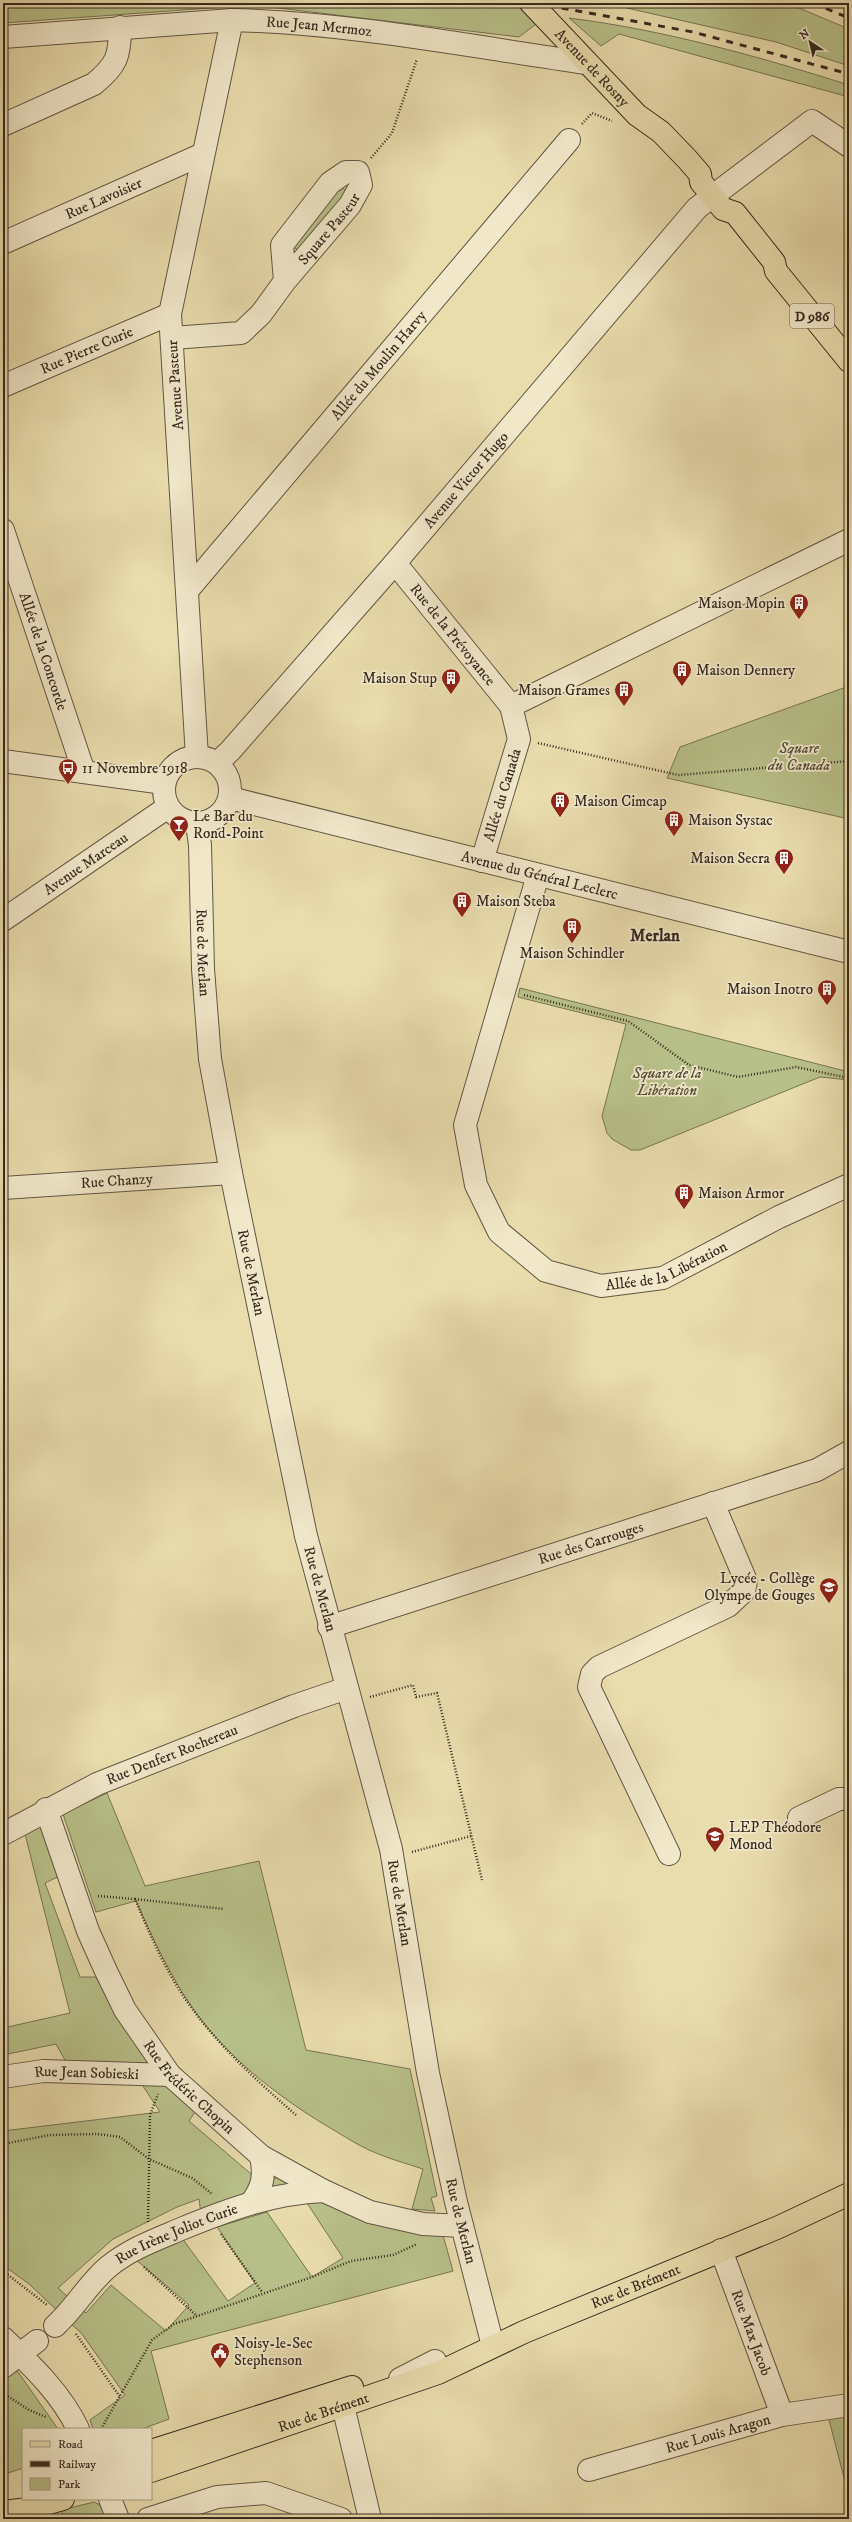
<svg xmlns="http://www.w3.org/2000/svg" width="852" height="2522" font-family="'IM FELL DW Pica',serif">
  <rect width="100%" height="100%" fill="#e9dcad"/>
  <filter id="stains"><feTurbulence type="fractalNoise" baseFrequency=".005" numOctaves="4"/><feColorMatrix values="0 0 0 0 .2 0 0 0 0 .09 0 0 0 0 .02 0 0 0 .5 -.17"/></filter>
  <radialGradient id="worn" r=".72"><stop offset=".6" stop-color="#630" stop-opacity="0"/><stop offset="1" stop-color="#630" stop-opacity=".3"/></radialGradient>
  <!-- green -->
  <path fill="#b8c089" stroke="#777454" d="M 3,3 L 508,3 L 516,4 L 536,24 L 519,37 L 253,5 L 3,23 Z
    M 605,3 L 787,3 L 849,29 L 849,66 L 776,42 Z
    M 569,18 C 664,30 757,56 849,85 L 849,97 L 619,34 L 601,46 Z
    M 342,187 L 347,192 L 298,250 L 293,247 L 332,189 Z
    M 849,686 L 849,819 L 667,778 L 680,747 Z
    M 520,988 L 849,1072 L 849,1080 L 820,1077 L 640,1150 L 631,1150 L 612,1139 L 607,1133 L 602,1116 L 626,1024 L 518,997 Z
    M 107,1793 L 145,1886 L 259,1861 L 306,2050 L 410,2069 L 437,2196 L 431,2198 L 435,2211 L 412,2209 L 423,2169 C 405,2163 386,2158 369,2150 C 358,2145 347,2138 337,2132 C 285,2102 232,2062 196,2013 C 171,1978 153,1939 136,1901 L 96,1912 L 63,1814 Z
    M 47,1823 L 64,1874 L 45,1883 L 80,1977 L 96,1977 L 116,2012 L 197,2109 L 189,2121 L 264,2185 L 281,2175 L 305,2188 L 201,2214 L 199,2199 L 177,2207 L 113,2239 L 58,2288 L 86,2313 L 111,2285 L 166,2331 L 189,2305 L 135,2259 L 182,2238 L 228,2301 L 255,2283 L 217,2227 L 267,2212 L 312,2277 L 343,2258 L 307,2203 L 321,2202 L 443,2235 L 453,2271 L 151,2351 L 169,2419 L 142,2429 L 93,2429 L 90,2420 L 125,2395 L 82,2334 L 29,2284 L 3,2265 L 3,2131 L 160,2112 L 139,2080 L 75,2078 L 56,2044 L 3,2055 L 3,2028 L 70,2013 L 25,1834 Z
    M 3,2365 L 18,2372 L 58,2429 L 23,2429 L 23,2468 L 8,2473 L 3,2447 Z
    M 828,2416 L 849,2416 L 849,2497 Z
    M 94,2502 L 110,2510 L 112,2519 L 64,2519 L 61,2510 Z"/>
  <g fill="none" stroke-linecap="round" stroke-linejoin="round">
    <defs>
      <g id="minor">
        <path id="s1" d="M 3,37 L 232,20 C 350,23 469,46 586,63"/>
        <path d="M 3,125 L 94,84 C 117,65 120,56 120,27"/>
        <path id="s2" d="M 3,243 L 203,154"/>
        <path id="s3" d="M 172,338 L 241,333 L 261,314 L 285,281 L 350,205 L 361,185 L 358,172 L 346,172 L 330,183 L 282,245 L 285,281"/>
        <path id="s4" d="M 3,386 L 170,314"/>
        <path id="s5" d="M 3,530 L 84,772"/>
        <path id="s6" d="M 395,563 L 511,706 L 519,739 L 482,861"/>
        <path id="s7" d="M 187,591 L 569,140"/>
        <path d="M 511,706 L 849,540"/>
        <circle cx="197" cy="790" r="33"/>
        <path d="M 197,757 L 170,314 L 232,20"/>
        <path d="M 3,761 L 164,783"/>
        <path id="s8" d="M 217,763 L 230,751 L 395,563 L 697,208 L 812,121 L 849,146"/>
        <path id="s9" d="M 230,798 L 849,952"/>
        <path id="s10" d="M 197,824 L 200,845 L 203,969 L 210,1059 L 231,1173 L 306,1536 L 391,1849 L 428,2073 L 456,2202 L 493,2346"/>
        <path id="s11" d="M 538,875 L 465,1125 L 476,1185 L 499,1232 L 546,1271 L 601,1286 L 663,1278 L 779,1217 L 849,1185"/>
        <path id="s12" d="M 3,920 L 168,807"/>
        <path id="s13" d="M 3,1188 L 231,1173"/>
        <path id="s14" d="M 329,1627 L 817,1470 L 849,1452"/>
        <path id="s15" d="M 46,1809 L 88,1931 L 106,1971 L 125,2010 L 170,2075 L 261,2156 L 324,2191 L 370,2212 L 423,2224 L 462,2226"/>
        <path d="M 799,1818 L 839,1799 L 849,1799"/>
        <path id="s16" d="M 3,1834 L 97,1784 L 294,1706 L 347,1688"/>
        <path d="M 669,1854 L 589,1687 L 592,1674 L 599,1667 L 728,1606 L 744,1591 L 746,1581 L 713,1503"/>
        <path id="s17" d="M 3,2077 L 43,2071 L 170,2075"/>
        <path d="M 251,2203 C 263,2187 265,2176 261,2156"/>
        <path id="s18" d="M 721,2250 L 782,2415"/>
        <path id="s19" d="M 55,2326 C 75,2308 88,2284 108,2267 C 130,2249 155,2240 181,2229 C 227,2210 273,2193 324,2191"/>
        <path d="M 3,2338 C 31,2365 61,2393 78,2429"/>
        <path d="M 3,2367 L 37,2341"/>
        <path d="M 400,2379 L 435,2361"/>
        <path d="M 343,2406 L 370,2519"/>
        <path id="s20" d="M 589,2470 L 782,2415 L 849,2405"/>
        <path d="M 110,2499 L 118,2519"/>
        <path d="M 148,2519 L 217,2497 L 266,2493 L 341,2519"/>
      </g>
      <g id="major">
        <path id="s21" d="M 531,3 L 637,115 L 661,132 L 687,159 L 700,174 L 701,182 L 723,209 L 735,213 L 774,262 L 776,271 L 849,361"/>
        <path d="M 151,2451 L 352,2387"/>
        <path id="s22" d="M 151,2471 L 438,2373 L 524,2332 L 779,2227 L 849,2194"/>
        <path d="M 3,2512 L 28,2509 L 63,2499"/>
      </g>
    </defs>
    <!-- minor casing -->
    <use href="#minor" stroke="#635643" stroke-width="24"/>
    <!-- major casing -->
    <use href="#major" stroke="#362920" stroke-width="24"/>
    <!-- path -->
    <path stroke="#362920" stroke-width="2.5" stroke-dasharray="1 2" stroke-linecap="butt" d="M 582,124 L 592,113 L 612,121
      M 371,158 L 392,133 L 417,59
      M 538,743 L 678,775 L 849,761
      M 524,995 L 628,1021 L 689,1065 L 738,1077 L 796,1067 L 849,1078
      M 370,1697 L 413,1685 L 416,1697 L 437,1693 L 482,1880
      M 412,1852 L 471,1836
      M 98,1896 L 135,1899 C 146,1925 157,1951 171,1976 C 202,2031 249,2074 296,2115
      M 135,1899 L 224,1909
      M 3,2144 L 50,2135 L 98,2134 L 120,2137 L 149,2159 L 192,2178 L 212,2194
      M 148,2222 L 150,2115 L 158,2094
      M 221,2234 L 262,2292
      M 144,2267 L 197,2316
      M 3,2271 L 47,2305
      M 76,2334 L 120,2397
      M 3,2393 L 29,2410 L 46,2417
      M 101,2429 L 152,2340 L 174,2324 L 312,2277 L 351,2261 L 393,2255 L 417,2244"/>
    <!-- minor -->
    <use href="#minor" stroke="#f1e8ca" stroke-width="22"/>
    <!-- major -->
    <use href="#major" stroke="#e9dcad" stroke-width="22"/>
    <!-- rail -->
    <path stroke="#362920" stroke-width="3" stroke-dasharray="7 7" stroke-linecap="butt" d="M 534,3 L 693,32 L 849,74
      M 813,3 L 849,18
      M 840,3 L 849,7"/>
  </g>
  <!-- icons -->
  <defs>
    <symbol id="building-pin" viewBox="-11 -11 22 30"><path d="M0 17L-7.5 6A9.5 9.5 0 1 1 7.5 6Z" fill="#8f2418" stroke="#f1e8ca"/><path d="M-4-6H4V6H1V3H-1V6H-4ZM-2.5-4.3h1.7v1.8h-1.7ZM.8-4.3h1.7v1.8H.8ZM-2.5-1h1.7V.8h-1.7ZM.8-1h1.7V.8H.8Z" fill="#fff"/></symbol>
    <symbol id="bus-pin" viewBox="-11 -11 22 30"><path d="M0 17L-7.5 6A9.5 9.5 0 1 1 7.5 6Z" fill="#8f2418" stroke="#f1e8ca"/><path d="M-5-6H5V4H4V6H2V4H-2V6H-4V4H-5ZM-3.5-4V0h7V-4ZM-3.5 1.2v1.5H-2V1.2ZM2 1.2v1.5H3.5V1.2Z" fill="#fff"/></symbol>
    <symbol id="bar-pin" viewBox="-11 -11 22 30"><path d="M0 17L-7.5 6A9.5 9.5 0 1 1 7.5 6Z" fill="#8f2418" stroke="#f1e8ca"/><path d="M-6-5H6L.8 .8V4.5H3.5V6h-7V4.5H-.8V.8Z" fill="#fff"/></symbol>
    <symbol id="school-pin" viewBox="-11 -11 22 30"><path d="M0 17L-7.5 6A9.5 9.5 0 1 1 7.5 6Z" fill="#8f2418" stroke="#f1e8ca"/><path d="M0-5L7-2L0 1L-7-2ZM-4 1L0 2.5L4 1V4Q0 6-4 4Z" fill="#fff"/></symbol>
    <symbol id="civic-pin" viewBox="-11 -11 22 30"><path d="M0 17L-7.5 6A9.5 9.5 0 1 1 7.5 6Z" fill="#8f2418" stroke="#f1e8ca"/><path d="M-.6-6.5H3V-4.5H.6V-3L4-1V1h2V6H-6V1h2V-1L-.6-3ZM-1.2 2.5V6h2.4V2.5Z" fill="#fff"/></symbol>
  </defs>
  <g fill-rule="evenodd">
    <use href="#building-pin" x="788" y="592" width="22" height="30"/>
    <use href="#building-pin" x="671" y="659" width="22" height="30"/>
    <use href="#building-pin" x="440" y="667" width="22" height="30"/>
    <use href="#building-pin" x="613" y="679" width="22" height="30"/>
    <use href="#bus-pin" x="57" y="757" width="22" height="30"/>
    <use href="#building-pin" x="549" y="790" width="22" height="30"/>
    <use href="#building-pin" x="663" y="809" width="22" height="30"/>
    <use href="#bar-pin" x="168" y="814" width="22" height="30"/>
    <use href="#building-pin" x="773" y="847" width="22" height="30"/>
    <use href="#building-pin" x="451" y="890" width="22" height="30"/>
    <use href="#building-pin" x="561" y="916" width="22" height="30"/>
    <use href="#building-pin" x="816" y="978" width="22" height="30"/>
    <use href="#building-pin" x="673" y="1182" width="22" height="30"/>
    <use href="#school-pin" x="818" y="1576" width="22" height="30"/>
    <use href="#school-pin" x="704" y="1825" width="22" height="30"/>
    <use href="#civic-pin" x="209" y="2341" width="22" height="30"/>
  </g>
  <g text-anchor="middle" stroke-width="3.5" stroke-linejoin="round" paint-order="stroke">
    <!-- shield labels -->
    <rect fill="#f1e8ca" stroke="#6e6253" stroke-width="1" x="790" y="304" width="44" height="24" rx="3"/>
    <g font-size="14" font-weight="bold" fill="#362920">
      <text x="812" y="321">D 986</text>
    </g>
    <!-- street labels -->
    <g font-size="15" fill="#362920" stroke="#f1e8ca">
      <text dy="5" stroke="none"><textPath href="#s1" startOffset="317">Rue Jean Mermoz</textPath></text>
      <text dy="5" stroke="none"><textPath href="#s21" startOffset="89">Avenue de Rosny</textPath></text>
      <text dy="5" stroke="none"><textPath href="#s2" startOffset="110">Rue Lavoisier</textPath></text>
      <text dy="5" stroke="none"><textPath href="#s3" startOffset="206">Square Pasteur</textPath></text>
      <text dy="5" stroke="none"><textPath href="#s4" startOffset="91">Rue Pierre Curie</textPath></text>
      <text dy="5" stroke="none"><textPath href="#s7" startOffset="296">Allée du Moulin Harvy</textPath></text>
      <text transform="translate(175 385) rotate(-94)" y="5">Avenue Pasteur</text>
      <text dy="5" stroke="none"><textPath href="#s8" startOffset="377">Avenue Victor Hugo</textPath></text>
      <text dy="5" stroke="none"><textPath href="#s6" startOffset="92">Rue de la Prévoyance</textPath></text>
      <text dy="5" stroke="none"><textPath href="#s5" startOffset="128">Allée de la Concorde</textPath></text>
      <text transform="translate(502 795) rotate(-73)" y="5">Allée du Canada</text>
      <text dy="5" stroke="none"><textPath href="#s12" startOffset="100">Avenue Marceau</textPath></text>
      <text dy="5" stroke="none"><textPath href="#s9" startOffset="319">Avenue du Général Leclerc</textPath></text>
      <text dy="5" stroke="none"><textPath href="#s10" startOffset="129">Rue de Merlan</textPath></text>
      <text dy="5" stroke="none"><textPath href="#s13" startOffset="114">Rue Chanzy</textPath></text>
      <text dy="5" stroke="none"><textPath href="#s11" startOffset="561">Allée de la Libération</textPath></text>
      <text dy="5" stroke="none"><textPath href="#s10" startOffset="453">Rue de Merlan</textPath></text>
      <text dy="5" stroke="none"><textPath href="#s14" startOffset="275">Rue des Carrouges</textPath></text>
      <text dy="5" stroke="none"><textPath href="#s10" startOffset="777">Rue de Merlan</textPath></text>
      <text dy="5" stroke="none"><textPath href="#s16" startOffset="187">Rue Denfert Rochereau</textPath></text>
      <text dy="5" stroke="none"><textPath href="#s10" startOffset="1101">Rue de Merlan</textPath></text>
      <text dy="5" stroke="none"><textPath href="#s17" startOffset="84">Rue Jean Sobieski</textPath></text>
      <text dy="5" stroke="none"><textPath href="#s15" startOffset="317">Rue Frédéric Chopin</textPath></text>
      <text dy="5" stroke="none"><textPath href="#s10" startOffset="1425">Rue de Merlan</textPath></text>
      <text dy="5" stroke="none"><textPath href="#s19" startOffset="156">Rue Irène Joliot Curie</textPath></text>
      <text dy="5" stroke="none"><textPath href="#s22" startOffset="519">Rue de Brément</textPath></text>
      <text dy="5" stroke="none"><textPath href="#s18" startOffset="88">Rue Max Jacob</textPath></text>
      <text dy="5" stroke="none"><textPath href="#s22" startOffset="182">Rue de Brément</textPath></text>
      <text dy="5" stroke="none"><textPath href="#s20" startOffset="134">Rue Louis Aragon</textPath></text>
    </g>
    <!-- poi labels -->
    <g font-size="15" fill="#362920" stroke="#f1e8ca" text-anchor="start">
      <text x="785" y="608" text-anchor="end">Maison Mopin</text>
      <text x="696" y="675">Maison Dennery</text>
      <text x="437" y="683" text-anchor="end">Maison Stup</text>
      <text x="610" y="695" text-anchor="end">Maison Grames</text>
      <text x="82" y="773">11 Novembre 1918</text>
      <text x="574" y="806">Maison Cimcap</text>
      <text x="193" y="821">Le Bar du<tspan x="193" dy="17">Rond-Point</tspan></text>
      <text x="688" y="825">Maison Systac</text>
      <text x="770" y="863" text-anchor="end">Maison Secra</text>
      <text x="476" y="906">Maison Steba</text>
      <text x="572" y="958" text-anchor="middle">Maison Schindler</text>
      <text x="813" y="994" text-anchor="end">Maison Inotro</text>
      <text x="698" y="1198">Maison Armor</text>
      <text x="815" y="1583" text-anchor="end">Lycée - Collège<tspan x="815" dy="17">Olympe de Gouges</tspan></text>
      <text x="729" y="1832">LEP Théodore<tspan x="729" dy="17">Monod</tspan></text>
      <text x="234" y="2348">Noisy-le-Sec<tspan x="234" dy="17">Stephenson</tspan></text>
    </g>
    <!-- park labels -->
    <g font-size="15" font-style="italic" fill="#564f3a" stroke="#f1e8ca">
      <text x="799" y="753">Square<tspan x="799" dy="17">du Canada</tspan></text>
      <text x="667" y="1078">Square de la<tspan x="667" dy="17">Libération</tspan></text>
    </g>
    <!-- quarter labels -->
    <g font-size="17" font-weight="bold" fill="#362920" stroke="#f1e8ca">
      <text x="655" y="941">Merlan</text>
    </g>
  </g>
  <!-- margin -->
  <rect width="852" height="2522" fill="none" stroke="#e9dcad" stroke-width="16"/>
  <rect x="4" y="4" width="844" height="2514" fill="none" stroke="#362920" stroke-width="2"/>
  <rect x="8" y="8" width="836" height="2506" fill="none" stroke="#362920"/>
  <!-- legend -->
  <rect x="22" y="2428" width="130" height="72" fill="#f1e8ca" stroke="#a69c86"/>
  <rect x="30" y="2441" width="20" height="6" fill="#e9dcad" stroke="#a69c86"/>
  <text x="58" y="2448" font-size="12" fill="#362920">Road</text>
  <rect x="30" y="2461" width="20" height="6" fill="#362920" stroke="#a69c86"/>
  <text x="58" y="2468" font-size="12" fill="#362920">Railway</text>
  <rect x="30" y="2478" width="20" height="12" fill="#b8c089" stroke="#a69c86"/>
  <text x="58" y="2488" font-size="12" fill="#362920">Park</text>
  <!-- north arrow -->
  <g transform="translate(810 42) rotate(325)" stroke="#f1e8ca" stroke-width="3" paint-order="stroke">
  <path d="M0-3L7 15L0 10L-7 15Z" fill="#362920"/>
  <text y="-6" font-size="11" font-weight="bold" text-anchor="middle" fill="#362920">N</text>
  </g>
  <rect width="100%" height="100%" filter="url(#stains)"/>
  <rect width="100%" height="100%" fill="url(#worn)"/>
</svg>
